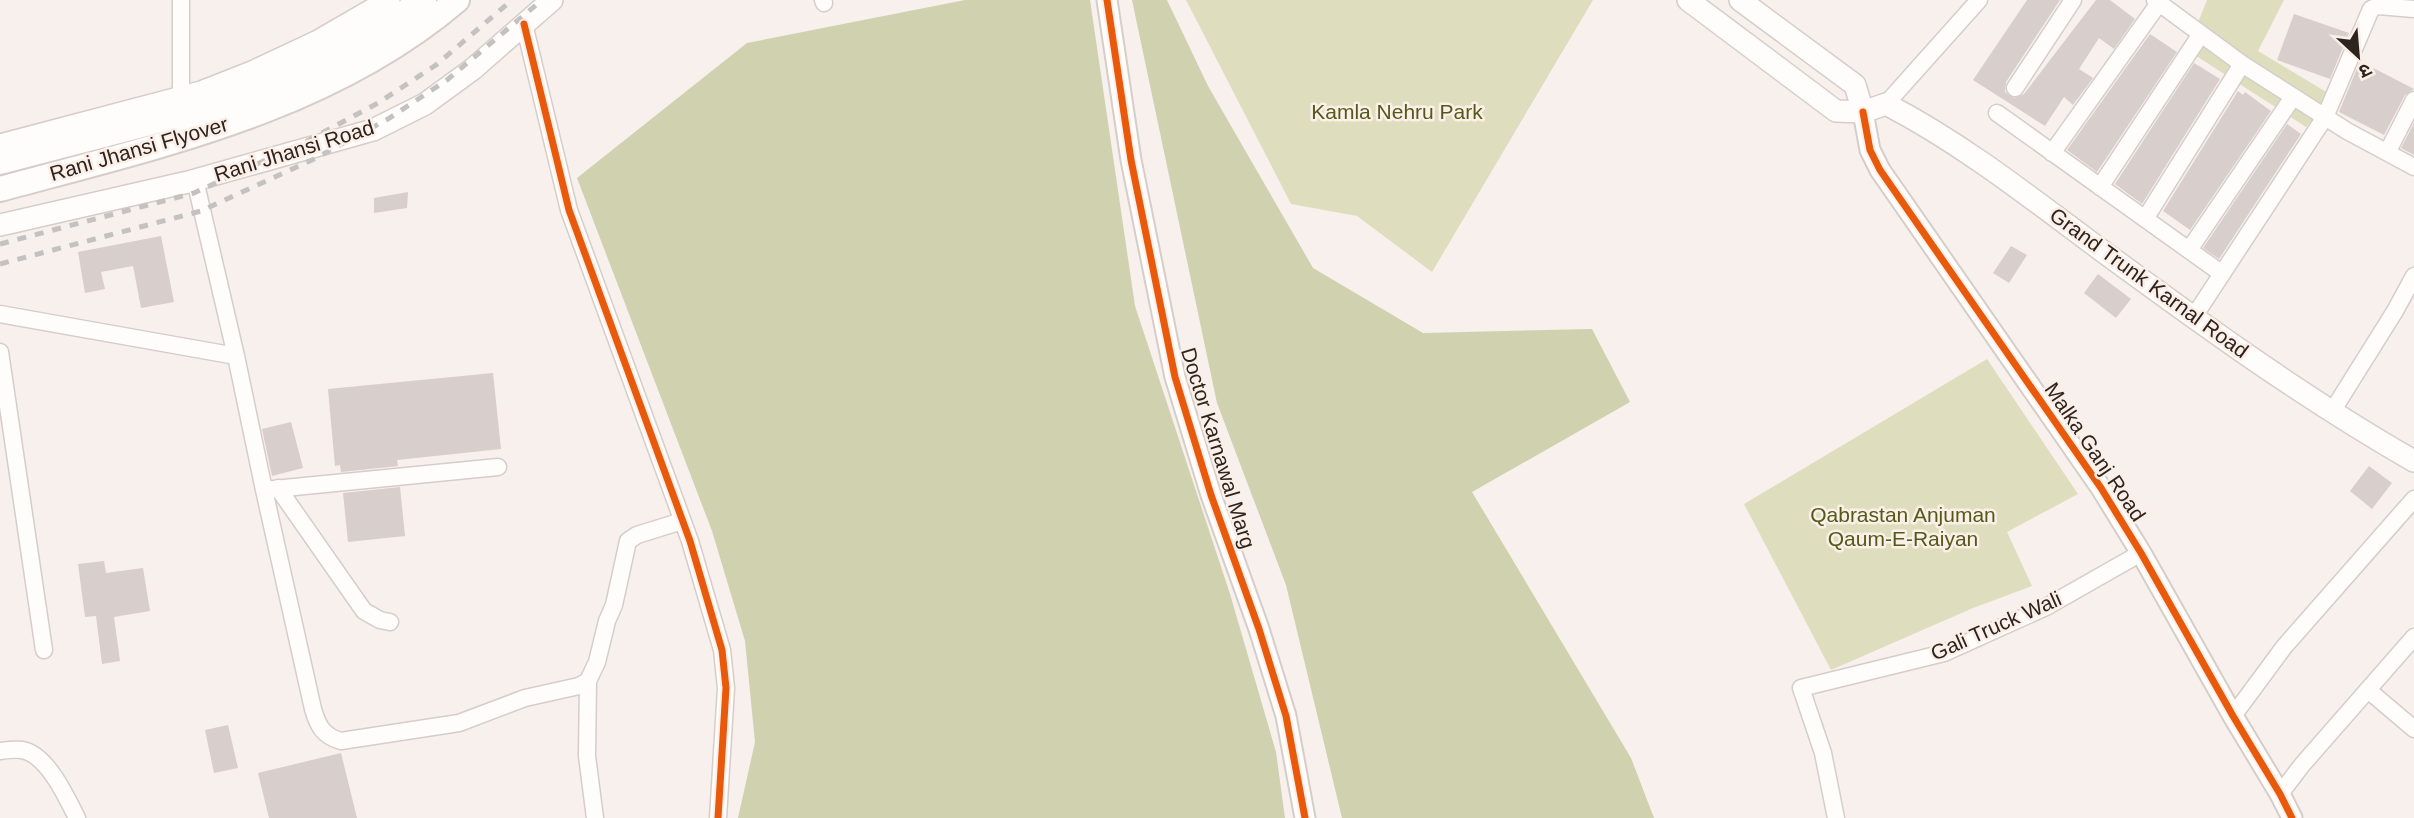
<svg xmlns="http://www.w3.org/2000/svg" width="2414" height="818" font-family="Helvetica,'Noto Sans Devanagari',sans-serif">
  <rect width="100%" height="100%" fill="#f7f0ec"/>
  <!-- green -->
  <path fill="#dedebf" d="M 1186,0 L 1593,0 L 1432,272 L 1357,216 L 1291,204 Z
    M 2207,0 L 2284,0 L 2258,51 L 2333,96 L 2306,127 L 2187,50 Z
    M 1987,359 L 2078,494 L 2007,532 L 2032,586 L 1973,608 L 1831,670 L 1744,504 Z"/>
  <!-- forest -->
  <path fill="#cfd1af" d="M 965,0 L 1090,0 L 1135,306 L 1230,594 L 1276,752 L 1285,818 L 738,818 L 755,742 L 745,641 L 712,531 L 577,178 L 747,43 Z
    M 1132,0 L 1167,0 L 1208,86 L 1313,268 L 1423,333 L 1592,329 L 1630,402 L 1472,492 L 1631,758 L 1654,818 L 1342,818 L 1286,585 L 1217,403 Z"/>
  <!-- building -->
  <path fill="#d8cecc" d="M 2027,0 L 2060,0 L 2006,82 L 2005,92 L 2014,98 L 2024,94 L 2096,0 L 2110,0 L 2135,19 L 2114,49 L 2099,38 L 2079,69 L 2093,78 L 2073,105 L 2064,97 L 2045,126 L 1973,80 Z
    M 2294,14 L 2349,33 L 2330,79 L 2277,60 Z
    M 2150,34 L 2177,52 L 2097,172 L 2067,150 Z
    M 2360,61 L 2414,89 L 2405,95 L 2384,135 L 2339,112 Z
    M 2194,63 L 2220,79 L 2142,204 L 2115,184 Z
    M 2238,91 L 2243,95 L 2245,92 L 2271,111 L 2190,230 L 2163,211 Z
    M 2414,123 L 2414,155 L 2401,148 Z
    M 2287,124 L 2301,134 L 2219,259 L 2203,248 Z
    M 408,192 L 407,208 L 374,213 L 374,198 Z
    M 161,236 L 174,302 L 141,308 L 133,266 L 101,272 L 105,289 L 85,293 L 78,252 Z
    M 2011,246 L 2027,255 L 2009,283 L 1993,273 Z
    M 2098,274 L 2131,299 L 2116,318 L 2084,293 Z
    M 493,373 L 501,449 L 397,460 L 398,466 L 341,472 L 340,465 L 335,466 L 328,389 Z
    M 291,422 L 303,468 L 272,476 L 262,429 Z
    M 2369,466 L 2392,483 L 2372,509 L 2350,491 Z
    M 400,487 L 405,536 L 348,542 L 343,493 Z
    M 104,561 L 106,573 L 143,568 L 150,611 L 114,617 L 120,661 L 102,664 L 96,616 L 85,617 L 78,564 Z
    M 228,725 L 238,768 L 214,773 L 205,730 Z
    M 341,753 L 357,818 L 269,818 L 258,773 Z"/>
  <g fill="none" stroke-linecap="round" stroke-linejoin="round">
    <defs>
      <path id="minor" d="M 823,0 L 824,3
        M 2155,0 L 2242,64 L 2347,131 L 2414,167
        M 524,24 L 569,210 L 690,541 L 722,650 L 726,688 L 718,818
        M 2015,88 L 2073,0
        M 181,97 L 181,0
        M 1886,104 L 1979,0
        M 1997,113 L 2221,273
        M 2388,151 L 2414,100
        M 2052,153 L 2159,3
        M 195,180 L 236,356
        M 2100,187 L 2201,34
        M 2145,219 L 2242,64
        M 2189,250 L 2293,97
        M 0,314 L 236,356 L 264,490 L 498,467
        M 2193,318 L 2325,117 L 2371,9 L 2378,6 L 2414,9
        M 0,352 L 44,650
        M 2333,410 L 2395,311 L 2414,276
        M 278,488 L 364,611 L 380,620 L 390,622
        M 264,490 L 313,709 C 318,726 323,736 341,741 L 459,723 L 525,698 L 579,686 L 588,681 L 597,662 L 607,621 L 614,605 L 628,541 L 637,535 L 682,521
        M 588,681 L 587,756 L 595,818
        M 2368,690 L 2414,729
        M 2233,716 L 2284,647 L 2414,499
        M 0,751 C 7,750 15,749 22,750 C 47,754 67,798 77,818
        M 2280,794 L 2302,765 L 2414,637
        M 1836,818 L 1823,753 L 1801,688 L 1944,653 L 2046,607 L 2141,553"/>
      <path id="tertiary" d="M 1107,0 L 1131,160 L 1175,377 L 1211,495 L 1259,629 L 1286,716 L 1305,818
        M 1863,112 L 1870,150 L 1880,170 L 2101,488 L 2141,553 L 2233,716 L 2280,794 L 2292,818"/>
      <path id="secondary" d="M 1688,0 L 1836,111 L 1863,112 L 1886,104 C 1963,144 2031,198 2101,250 C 2202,324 2305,399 2414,461
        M 1740,0 L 1855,85 L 1863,112
        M 0,145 L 201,92 L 252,72 L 318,41 L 389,0
        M 0,225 L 188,182 L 373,130 L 425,104 L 473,69 L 552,0"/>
      <path id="primary" d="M 0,162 L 219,105 L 349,48 L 424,0
        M 0,189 C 158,146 328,110 457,0"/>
    </defs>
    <!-- minor casing -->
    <use href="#minor" stroke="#d6cdc8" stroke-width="19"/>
    <!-- tertiary casing -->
    <use href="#tertiary" stroke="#d6cdc8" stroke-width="23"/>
    <!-- secondary casing -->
    <use href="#secondary" stroke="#d6cdc8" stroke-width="24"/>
    <!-- primary casing -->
    <use href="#primary" stroke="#d6cdc8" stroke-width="28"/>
    <!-- minor -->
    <use href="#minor" stroke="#fefdfc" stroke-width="16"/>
    <!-- tertiary -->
    <use href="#tertiary" stroke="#fefdfc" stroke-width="19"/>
    <!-- secondary -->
    <use href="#secondary" stroke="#fefdfc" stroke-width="21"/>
    <!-- primary -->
    <use href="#primary" stroke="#fefdfc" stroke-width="24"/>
    <!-- rail -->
    <path stroke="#c4c2c1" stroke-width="5" stroke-dasharray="9 9" stroke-linecap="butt" d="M 0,244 L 194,193 L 305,142 L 378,103 L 436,65 L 512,0
      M 0,264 L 201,211 L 314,159 L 388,119 L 447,80 L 542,0"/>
    <defs>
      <path id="cycleway" d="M 1107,0 L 1131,160 L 1175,377 L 1211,495 L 1259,629 L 1286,716 L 1305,818
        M 524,24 L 569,210 L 690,541 L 722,650 L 726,688 L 718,818
        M 1863,112 L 1870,150 L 1880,170 L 2101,488 L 2141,553 L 2233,716 L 2280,794 L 2292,818"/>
    </defs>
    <!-- cycleway casing -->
    <use href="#cycleway" stroke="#fbefe8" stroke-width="11"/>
    <!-- cycleway -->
    <use href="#cycleway" stroke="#e8590c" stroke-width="7"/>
  </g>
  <g text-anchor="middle" stroke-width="5" stroke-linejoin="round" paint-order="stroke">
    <!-- park labels -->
    <g font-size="21" fill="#545a19" stroke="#fbefe8">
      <text x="1397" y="119">Kamla Nehru Park</text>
      <text x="1903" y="522">Qabrastan Anjuman<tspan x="1903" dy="24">Qaum-E-Raiyan</tspan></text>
    </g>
    <!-- street labels -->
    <g font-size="21" fill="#2e241e" stroke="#fbefe8">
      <text transform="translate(139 149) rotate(-16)" y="7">Rani Jhansi Flyover</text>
      <text transform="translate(294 151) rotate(-17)" y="7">Rani Jhansi Road</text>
      <text transform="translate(2149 283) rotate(36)" y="7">Grand Trunk Karnal Road</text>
      <text transform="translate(1218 448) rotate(73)" y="7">Doctor Karnawal Marg</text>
      <text transform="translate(2095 452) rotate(56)" y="7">Malka Ganj Road</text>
      <text transform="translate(1996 626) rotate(-24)" y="7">Gali Truck Wali</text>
    </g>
  </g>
  <!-- north arrow -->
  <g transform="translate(2358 56) rotate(154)" stroke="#fbefe8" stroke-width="5" paint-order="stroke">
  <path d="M0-5L12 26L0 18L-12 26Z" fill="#2e241e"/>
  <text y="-10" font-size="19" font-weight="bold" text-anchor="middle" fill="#2e241e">उ</text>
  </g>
</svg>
